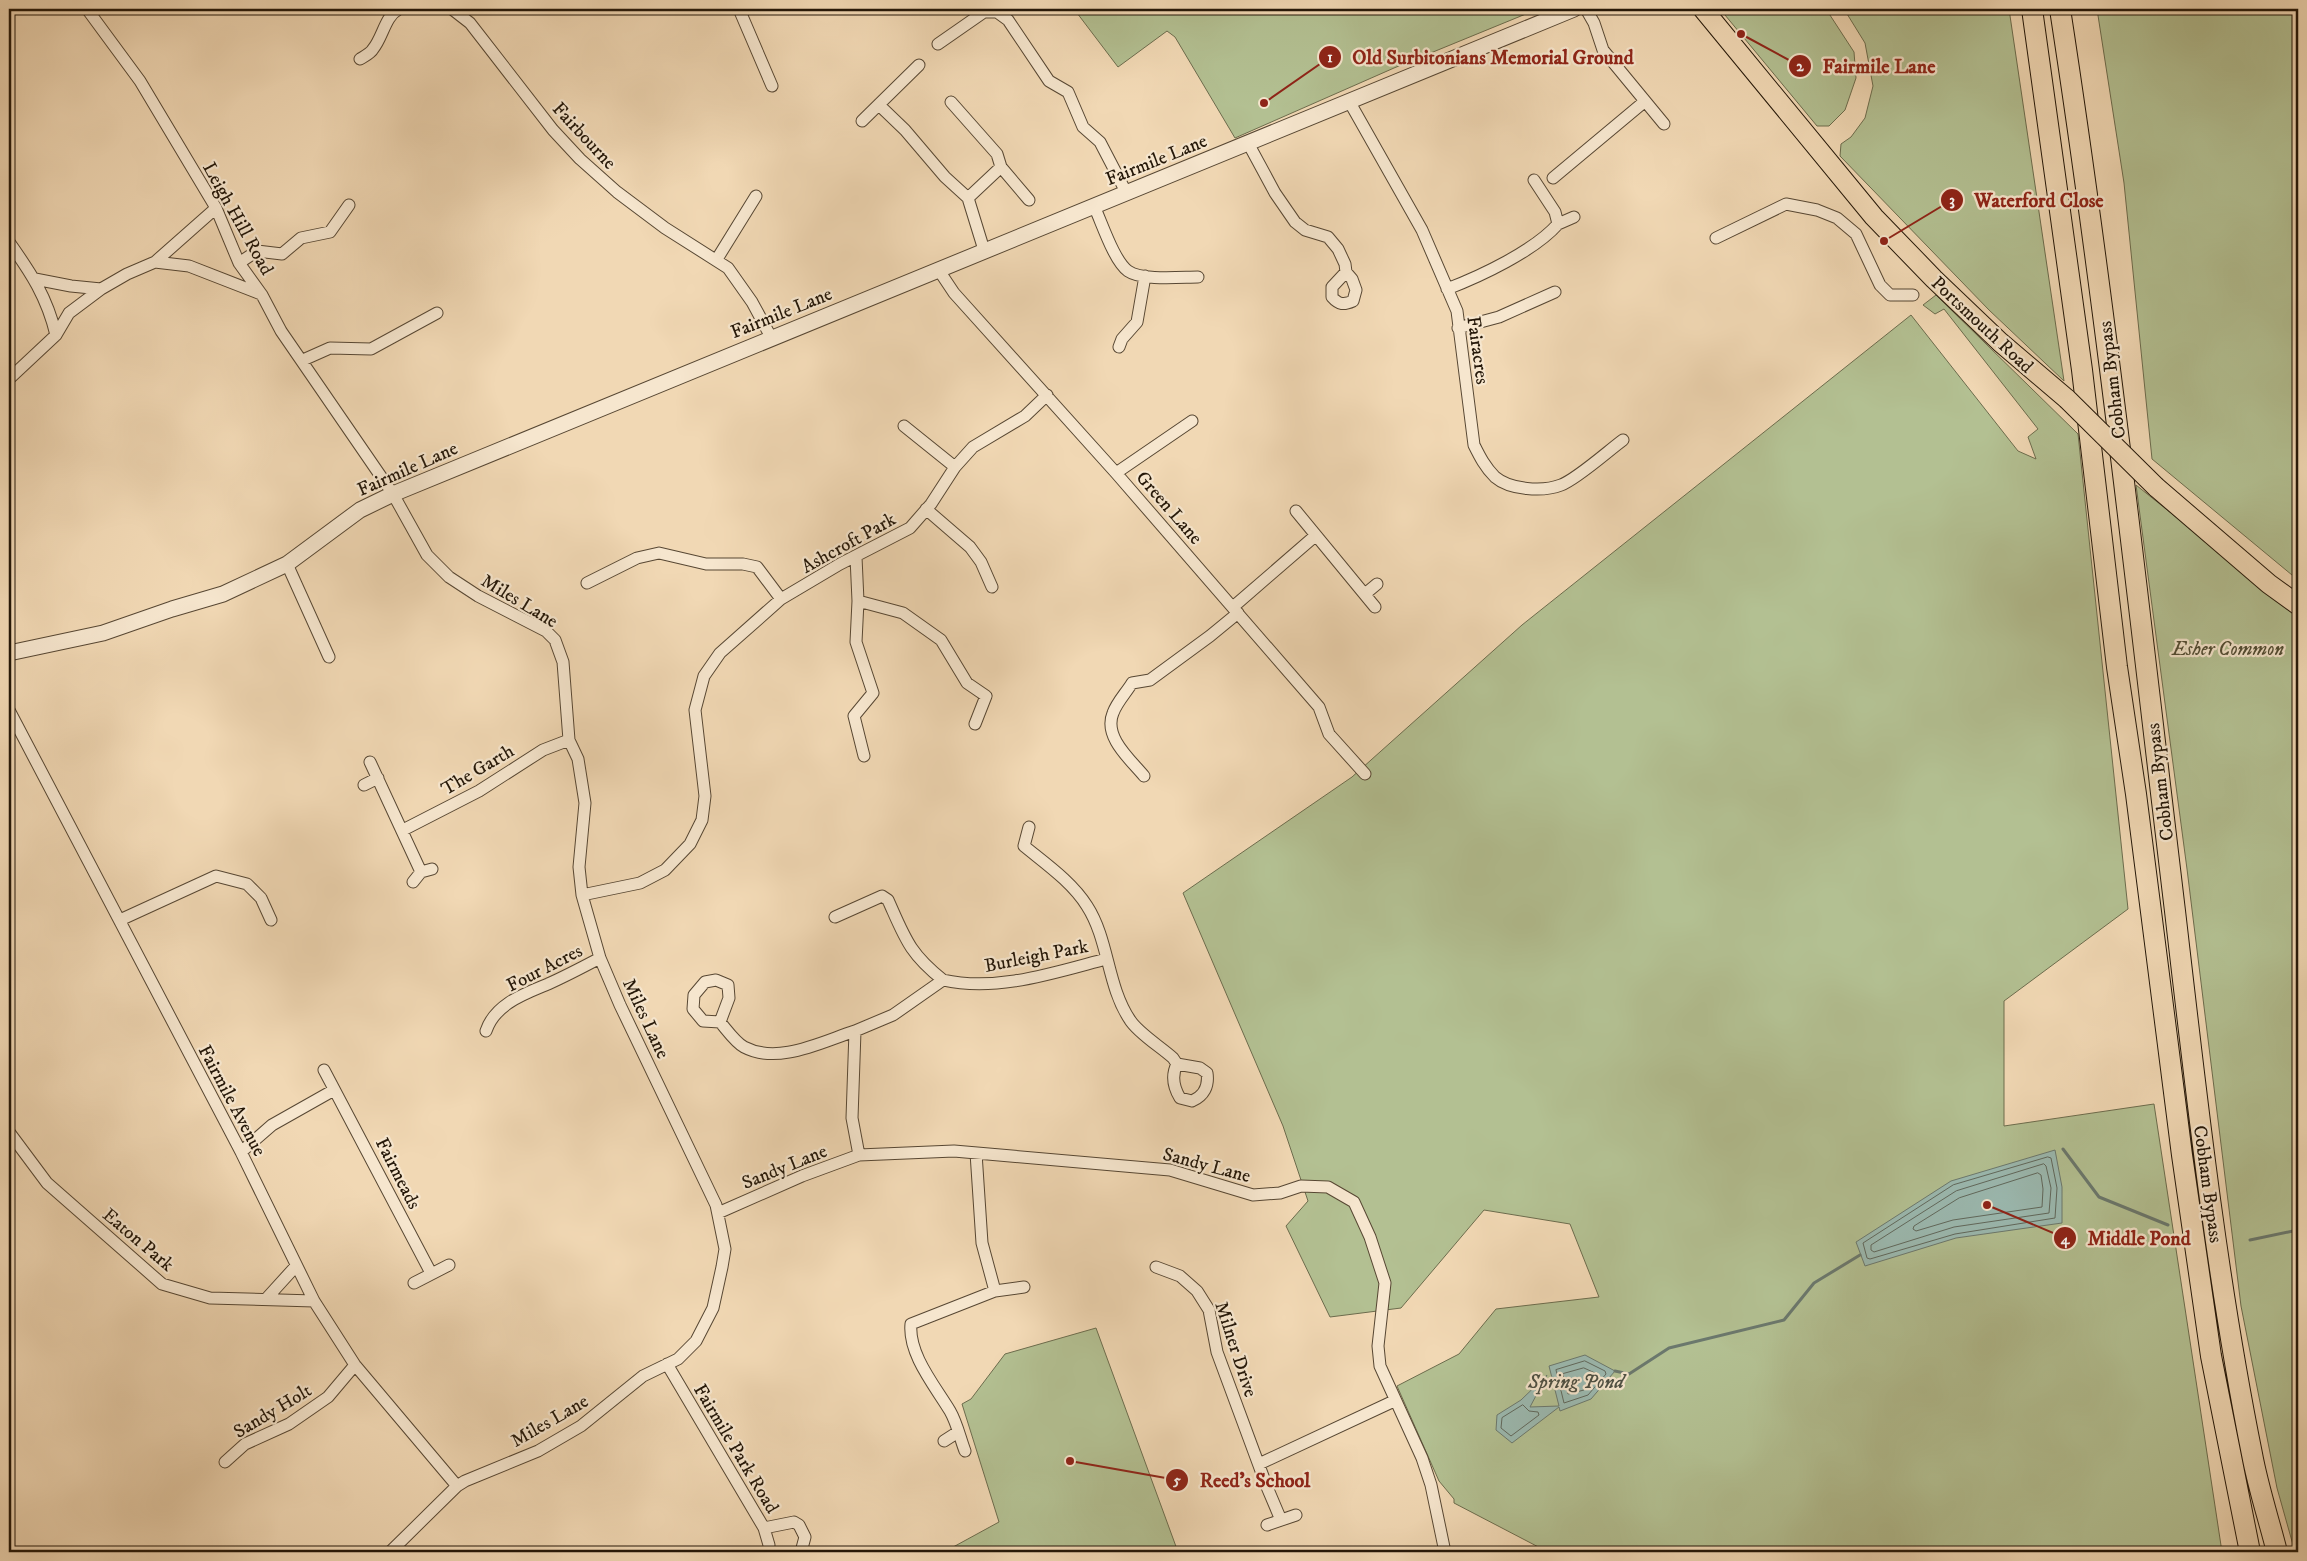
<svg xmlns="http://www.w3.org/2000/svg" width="2307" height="1561" font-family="'IM FELL DW Pica',serif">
  <rect width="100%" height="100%" fill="#f1d8b4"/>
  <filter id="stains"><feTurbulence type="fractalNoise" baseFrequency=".004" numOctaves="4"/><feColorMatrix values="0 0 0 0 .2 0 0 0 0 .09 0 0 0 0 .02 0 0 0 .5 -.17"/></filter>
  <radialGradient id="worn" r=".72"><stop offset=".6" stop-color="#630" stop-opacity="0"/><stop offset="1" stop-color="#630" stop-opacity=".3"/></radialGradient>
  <!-- green -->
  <path fill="#b3c092" stroke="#6c6c4d" d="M 1074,9 L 1538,9 L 1394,68 L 1235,138 L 1175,37 L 1167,31 L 1118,67 Z
    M 1720,9 L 1826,9 L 1854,52 L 1856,78 L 1845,110 L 1829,126 L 1817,126 Z
    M 1844,9 L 2009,9 L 2064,381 L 1989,310 L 1840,156 L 1841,144 L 1851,137 L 1865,118 L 1873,86 L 1865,43 Z
    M 2097,9 L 2298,9 L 2298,580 L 2152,459 L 2124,183 Z
    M 1936,295 L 2078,434 L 2128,909 L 2004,1001 L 2004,1126 L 2154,1104 L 2222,1552 L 1548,1552 L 1454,1503 L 1454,1499 L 1439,1481 L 1397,1386 L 1459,1354 L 1496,1309 L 1599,1297 L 1570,1224 L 1484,1210 L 1401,1308 L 1330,1317 L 1286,1226 L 1308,1201 L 1283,1126 L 1183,893 L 1352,777 L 1522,625 L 1911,315 L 2018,451 L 2036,459 L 2028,437 L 2038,429 L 1944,309 L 1935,314 L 1923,305 Z
    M 2136,485 L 2261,585 L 2298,611 L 2298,1552 L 2295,1552 L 2277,1488 L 2241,1306 L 2187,869 Z
    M 1096,1328 L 1178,1552 L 944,1552 L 999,1522 L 962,1404 L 971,1399 L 1005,1354 Z"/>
  <!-- water -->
  <path fill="#9bb9b0" stroke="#6b786d" d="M 2055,1150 L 2062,1187 L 2062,1223 L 1956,1238 L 1865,1266 L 1856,1242 L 1951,1181 Z
    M 1585,1355 L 1615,1371 L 1591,1399 L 1560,1411 L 1559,1407 L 1512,1443 L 1496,1430 L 1497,1415 L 1521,1400 L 1547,1375 L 1530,1407 L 1559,1406 L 1549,1366 Z"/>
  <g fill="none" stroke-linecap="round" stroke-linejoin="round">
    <!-- shore -->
    <path stroke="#60685c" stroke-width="1" d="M 2048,1157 L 2051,1158 L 2057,1188 L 2055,1218 L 1955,1234 L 1870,1259 L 1867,1258 L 1863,1243 L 1953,1185 Z
      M 2044,1164 L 2046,1166 L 2051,1188 L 2049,1213 L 1954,1227 L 1874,1252 L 1871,1250 L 1871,1245 L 1956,1191 Z
      M 2038,1173 L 2041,1175 L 2043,1189 L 2042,1207 L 1953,1220 L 1916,1231 L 1913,1229 L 1914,1226 L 1959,1198 Z
      M 1585,1361 L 1605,1371 L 1606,1374 L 1588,1395 L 1564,1403 L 1556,1370 Z
      M 1584,1368 L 1595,1373 L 1595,1376 L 1584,1390 L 1568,1394 L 1563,1374 Z
      M 1523,1405 L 1529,1411 L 1538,1412 L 1539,1415 L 1511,1436 L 1501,1428 L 1502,1418 Z"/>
    <!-- stream -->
    <path stroke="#6b786d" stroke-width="3" d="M 2063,1149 L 2099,1197 L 2168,1225
      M 2250,1240 L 2298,1230
      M 1615,1371 L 1629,1374 L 1669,1348 L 1784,1320 L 1814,1283 L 1860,1255"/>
    <defs>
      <path id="minor" d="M 87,9 L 140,81 L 216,208 L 239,263 L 262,295 L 281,331 L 393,494 L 427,555 L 449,577 L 478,596 L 546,631 L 555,640 L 563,662 L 569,740 L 578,759 L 585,803 L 579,867 L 582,895 L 600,958 L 620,1005 L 716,1205 L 725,1249 L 722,1267 L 713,1308 L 696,1341 L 678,1359 L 643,1376 L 581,1426 L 538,1451 L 465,1481 L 457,1486 L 390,1552
        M 452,9 L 470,23 L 553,130 L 580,159 L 617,192 L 665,228 L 728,268 L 752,302 L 771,337
        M 739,9 L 772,86
        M 1586,9 L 1594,23 L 1603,50 L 1664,124
        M 938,44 L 984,12 L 997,12 L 1008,20 L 1049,81 L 1068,92 L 1083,127 L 1100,142 L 1126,192
        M 360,59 C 365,56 371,53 373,49 C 383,37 385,16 399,9
        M 1349,101 L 1422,230 L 1457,311 L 1474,445 C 1480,457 1485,467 1495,477 C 1510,490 1543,492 1561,485 C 1577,479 1608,451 1623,440
        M 951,102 L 997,154 L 1001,167
        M 879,105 L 905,130 L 945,177 L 968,198 L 984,250
        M 862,121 L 919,65
        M 1248,143 L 1275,193 L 1295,222 L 1305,230 L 1328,237 L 1338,249 L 1345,264 L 1346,272 L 1352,279 L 1356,290 L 1353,301 C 1344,305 1339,305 1332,297 L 1332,287 L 1346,272
        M 1553,178 L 1644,102
        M 968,198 L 1001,167 L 1029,200
        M 1094,206 C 1102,223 1114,261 1128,271 C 1142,281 1182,277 1198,277
        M 1558,224 L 1574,217
        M 1716,238 L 1786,204 L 1817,210 L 1837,218 L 1856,234 L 1880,285 L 1890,295 L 1913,295
        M 9,242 C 31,273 47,297 56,335
        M 717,259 L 756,196
        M 155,262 L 216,208
        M 239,263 L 257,251 L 282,254 L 301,238 L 330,232 L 349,205
        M 938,269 L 954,293 L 1116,473 L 1319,707 L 1329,734 L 1365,774
        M 35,279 L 71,286 L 101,289
        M 1447,289 C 1481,276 1534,251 1558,224 L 1555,212 L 1534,180
        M 1458,328 L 1499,317 L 1555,292
        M 1119,347 L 1122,339 L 1137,322 L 1145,276
        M 303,360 L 330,348 L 371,349 L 437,313
        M 9,379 L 56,335 L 69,313 L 101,289 L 127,274 L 155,262 L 189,266 L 261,294
        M 904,426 L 955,467
        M 1116,473 L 1192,421
        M 926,509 L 970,547 L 981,562 L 992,587
        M 1296,511 L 1375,607
        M 856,557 L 858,601 L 856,642 L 873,693 L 854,716 L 864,756
        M 287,564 L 329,657
        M 587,583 L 637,558 L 659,553 L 706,564 L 743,564 L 757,567 L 781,599
        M 1365,594 L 1377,584
        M 858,601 L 903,613 L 941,640 L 967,683 L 986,696 L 975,724
        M 1233,607 L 1315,536
        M 9,710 L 241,1152 L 314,1301 L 355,1365 L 457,1486
        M 370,762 L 421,872
        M 1144,776 C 1131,760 1103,737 1113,713 C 1117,702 1126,693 1132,683 L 1150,680 L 1210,636 L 1238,613
        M 364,785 L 378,778
        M 1029,827 L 1024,846 C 1046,864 1072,882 1087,906 C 1109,940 1107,986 1130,1020 C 1138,1033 1161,1047 1173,1058 L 1177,1064 L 1200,1068 L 1207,1073 C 1209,1086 1204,1096 1192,1101 L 1180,1098 C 1174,1088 1171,1076 1177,1064
        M 403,830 L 479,791 L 543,750 L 569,740
        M 413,882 L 421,872 L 432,869
        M 582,895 L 640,883 L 665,870 L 690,844 L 702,820 L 705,796 L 695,710 L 704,676 L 720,653 L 781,599 L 840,564 L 910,528 L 931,504 L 955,467 L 973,447 L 1025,416 L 1047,395
        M 835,917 L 882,896 L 888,900 C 905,938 909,953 943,980
        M 120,920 L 216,876 L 247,884 L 261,898 L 271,920
        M 720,1022 L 729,998 L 728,985 L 716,980 L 705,982 L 694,995 L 693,1009 L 703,1021 L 720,1022 C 727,1030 735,1042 744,1047 C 778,1065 821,1042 855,1031
        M 486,1031 C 495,1004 524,994 548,984 C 566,976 583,967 600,958
        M 324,1070 L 431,1273
        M 9,1132 L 47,1183 L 162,1284 L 210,1298 L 314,1301
        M 241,1152 L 272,1125 L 334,1090
        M 976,1153 L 982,1243 L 995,1291
        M 859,1155 L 852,1118 L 855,1031 L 893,1015 L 943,980 C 997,992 1053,973 1106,959
        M 718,1213 L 802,1176 L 859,1155 L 954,1151 L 1170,1170 L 1253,1195 L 1280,1193 L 1301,1186 L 1328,1187 L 1354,1202 L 1370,1237 L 1385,1283 L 1378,1346 L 1380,1366 L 1422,1458 L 1431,1485 L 1445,1552
        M 1156,1267 L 1180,1276 L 1197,1291 L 1209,1310 L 1217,1352 L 1267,1487 L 1281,1520
        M 414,1283 L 449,1265
        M 266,1299 L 296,1266
        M 667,1364 L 764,1528 L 769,1545 L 768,1552
        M 944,1441 L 958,1432
        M 965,1451 C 960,1438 957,1423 950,1411 C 935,1386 908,1354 911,1324 L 995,1291 L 1024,1287
        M 225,1462 L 245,1444 L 289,1424 L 328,1397 L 355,1365
        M 1259,1464 L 1394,1401
        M 1267,1525 L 1296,1515
        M 764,1528 L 794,1522 L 799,1525 L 805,1537 L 801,1552"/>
      <path id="tertiary" d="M 9,653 L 103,633 L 172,609 L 223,594 L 287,564 L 360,510 L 393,494 L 1574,9"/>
      <path id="primary" d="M 1703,9 L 1874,217 L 1934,279 L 2000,342 L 2067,399
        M 2156,487 L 2269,584 L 2298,605"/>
      <path id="trunk" d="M 2032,9 L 2082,370 L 2117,667 L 2136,794 L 2182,1155 L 2211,1356 L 2250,1552
        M 2060,9 C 2106,308 2139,610 2175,911 C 2196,1092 2216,1275 2252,1454 C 2258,1487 2269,1520 2277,1552"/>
    </defs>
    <!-- minor casing -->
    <use href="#minor" stroke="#574733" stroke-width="13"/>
    <!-- tertiary casing -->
    <use href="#tertiary" stroke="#574733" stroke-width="17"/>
    <!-- primary casing -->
    <use href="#primary" stroke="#241708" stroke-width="21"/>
    <!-- trunk casing -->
    <use href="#trunk" stroke="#241708" stroke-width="22"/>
    <!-- minor -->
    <use href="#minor" stroke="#f6e6ce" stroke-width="11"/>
    <!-- tertiary -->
    <use href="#tertiary" stroke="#f6e6ce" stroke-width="15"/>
    <!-- primary -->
    <use href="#primary" stroke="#f1d8b4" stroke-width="19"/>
    <!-- trunk -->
    <use href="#trunk" stroke="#f1d8b4" stroke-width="20"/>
    <defs>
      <path id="primary-bridge" d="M 2067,399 L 2156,487"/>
    </defs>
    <!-- primary-bridge casing -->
    <use href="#primary-bridge" stroke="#241708" stroke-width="21" stroke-linecap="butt"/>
    <!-- primary-bridge -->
    <use href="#primary-bridge" stroke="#f1d8b4" stroke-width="19"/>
  </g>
  <g text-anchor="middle" stroke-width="4.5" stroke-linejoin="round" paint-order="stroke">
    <!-- street labels -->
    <g font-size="19" fill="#241708" stroke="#f6e6ce">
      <text transform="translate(585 135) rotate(47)" y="7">Fairbourne</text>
      <text transform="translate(1156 159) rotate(-22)" y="7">Fairmile Lane</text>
      <text transform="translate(239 218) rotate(61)" y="7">Leigh Hill Road</text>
      <text transform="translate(781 312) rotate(-22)" y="7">Fairmile Lane</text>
      <text transform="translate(1983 324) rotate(43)" y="7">Portsmouth Road</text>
      <text transform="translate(1479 350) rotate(82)" y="7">Fairacres</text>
      <text transform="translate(2111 380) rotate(-97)" y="7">Cobham Bypass</text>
      <text transform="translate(407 468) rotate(-24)" y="7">Fairmile Lane</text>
      <text transform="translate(1170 507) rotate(49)" y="7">Green Lane</text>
      <text transform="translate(848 542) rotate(-29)" y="7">Ashcroft Park</text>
      <text transform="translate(520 600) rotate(31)" y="7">Miles Lane</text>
      <text transform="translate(477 769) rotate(-31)" y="7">The Garth</text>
      <text transform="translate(2159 782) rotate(-97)" y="7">Cobham Bypass</text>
      <text transform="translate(1036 955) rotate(-11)" y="7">Burleigh Park</text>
      <text transform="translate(544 967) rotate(-27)" y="7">Four Acres</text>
      <text transform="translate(647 1018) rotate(65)" y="7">Miles Lane</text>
      <text transform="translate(233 1100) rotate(62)" y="7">Fairmile Avenue</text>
      <text transform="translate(1207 1164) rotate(15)" y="7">Sandy Lane</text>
      <text transform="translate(784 1166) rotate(-22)" y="7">Sandy Lane</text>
      <text transform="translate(399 1173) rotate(63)" y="7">Fairmeads</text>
      <text transform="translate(2209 1184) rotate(82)" y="7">Cobham Bypass</text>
      <text transform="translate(139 1239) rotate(40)" y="7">Eaton Park</text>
      <text transform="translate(1237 1349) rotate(72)" y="7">Milner Drive</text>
      <text transform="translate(272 1410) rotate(-31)" y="7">Sandy Holt</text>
      <text transform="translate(549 1420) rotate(-30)" y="7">Miles Lane</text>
      <text transform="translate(737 1448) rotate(59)" y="7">Fairmile Park Road</text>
    </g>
    <!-- park labels -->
    <g font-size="19" font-style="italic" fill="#4f4a31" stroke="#f6e6ce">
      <text x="2228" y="655">Esher Common</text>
    </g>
    <!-- water labels -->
    <g font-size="20" font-style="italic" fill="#4e5043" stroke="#f6e6ce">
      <text x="1576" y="1388">Spring Pond</text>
    </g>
  </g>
  <!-- callouts -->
  <path fill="none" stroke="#8f2418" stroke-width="2" d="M1264 103L1330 57M1741 34L1800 66M1884 241L1952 200M1987 1205L2065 1238M1070 1461L1177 1480"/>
  <g fill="#8f2418" stroke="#f6e6ce" stroke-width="2">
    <circle cx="1264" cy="103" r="5"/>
    <circle cx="1741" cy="34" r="5"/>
    <circle cx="1884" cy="241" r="5"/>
    <circle cx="1987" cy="1205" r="5"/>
    <circle cx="1070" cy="1461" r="5"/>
    <circle cx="1330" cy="57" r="12"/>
    <circle cx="1800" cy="66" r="12"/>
    <circle cx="1952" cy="200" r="12"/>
    <circle cx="2065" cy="1238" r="12"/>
    <circle cx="1177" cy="1480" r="12"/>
  </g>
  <g font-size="15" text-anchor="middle" font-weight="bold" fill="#fff">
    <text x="1330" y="62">1</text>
    <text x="1800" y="71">2</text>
    <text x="1952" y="205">3</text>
    <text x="2065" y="1244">4</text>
    <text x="1177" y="1485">5</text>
  </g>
  <g font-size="20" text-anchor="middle" font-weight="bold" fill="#8f2418" stroke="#f6e6ce" stroke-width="4.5" stroke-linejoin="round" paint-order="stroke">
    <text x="1493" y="64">Old Surbitonians Memorial Ground</text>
    <text x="1879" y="73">Fairmile Lane</text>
    <text x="2039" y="207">Waterford Close</text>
    <text x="2139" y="1245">Middle Pond</text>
    <text x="1255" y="1487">Reed's School</text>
  </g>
  <!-- margin -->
  <rect width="2307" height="1561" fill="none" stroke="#f1d8b4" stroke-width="30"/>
  <rect x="10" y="10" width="2287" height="1541" fill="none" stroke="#241708" stroke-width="2.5"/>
  <rect x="15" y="15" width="2277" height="1531" fill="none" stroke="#241708"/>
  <rect width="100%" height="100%" filter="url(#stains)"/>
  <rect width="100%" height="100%" fill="url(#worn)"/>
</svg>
